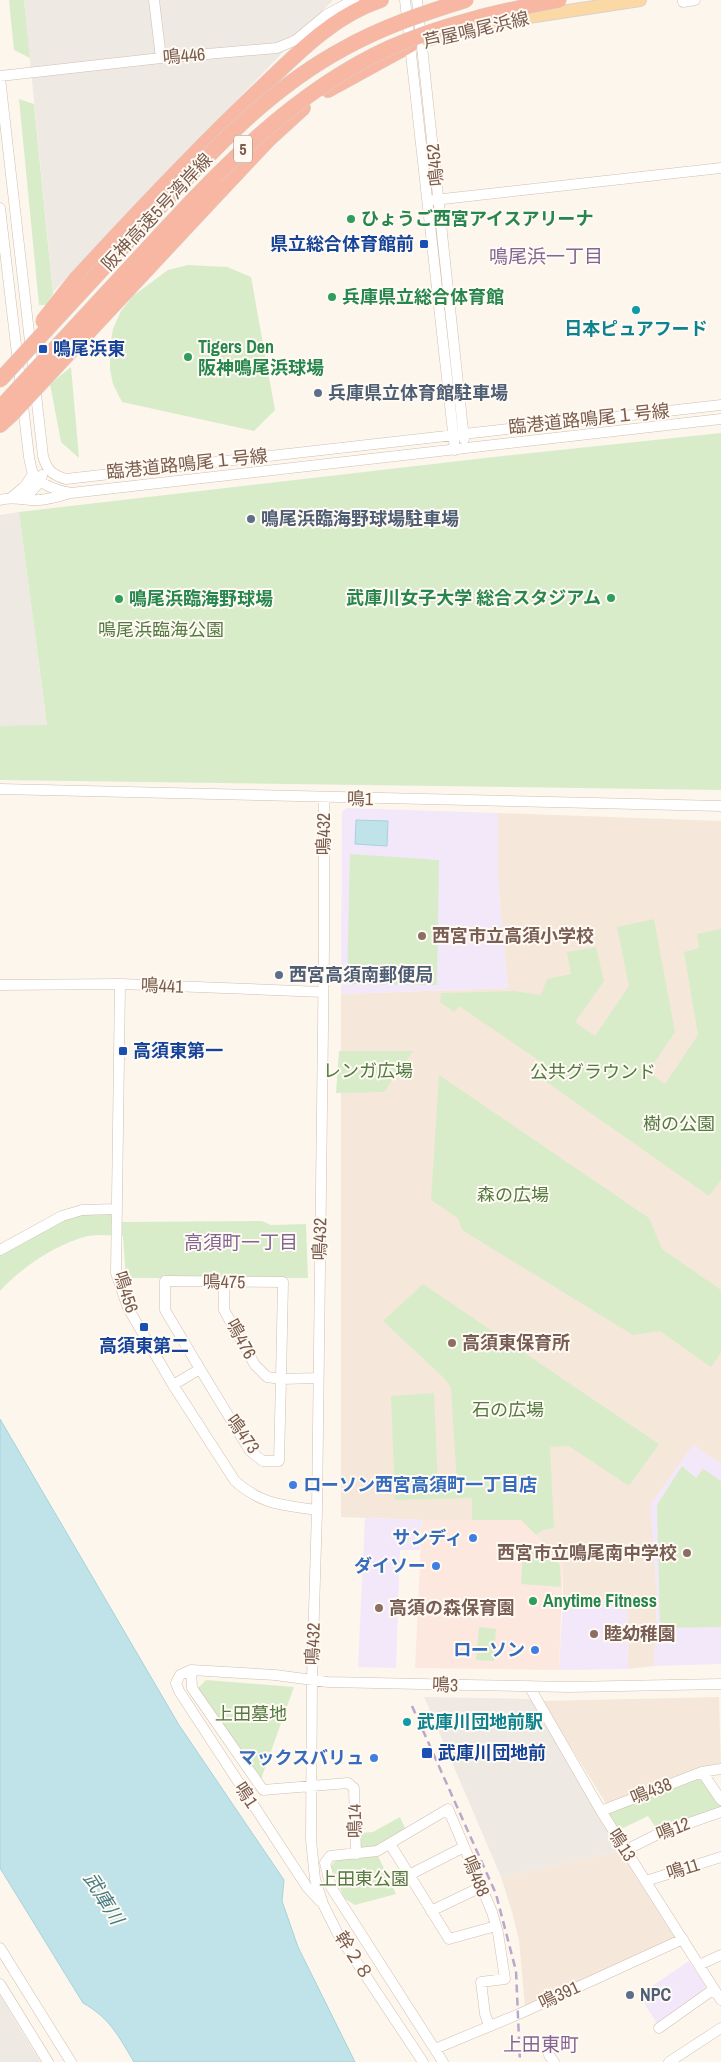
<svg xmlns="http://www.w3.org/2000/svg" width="721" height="2062" font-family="'Archivo Narrow','Noto Sans JP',sans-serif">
  <rect width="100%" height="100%" fill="#fdf6ec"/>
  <!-- residential -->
  <path fill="#f5e8da" d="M 498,813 L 721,821 L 721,1464 L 693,1445 L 657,1600 L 654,1666 L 628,1669 L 627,1600 L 563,1599 L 563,1564 L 521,1520 L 422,1520 L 341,1517 L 341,994 L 508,988 L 498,884 Z
    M 719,1697 L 721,1766 L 607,1805 L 542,1701 Z
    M 620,1851 L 675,1938 L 525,2007 L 519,1940 L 512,1912 L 501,1877 Z"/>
  <!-- commercial -->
  <path fill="#fde8e0" d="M 422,1520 L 521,1520 L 563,1564 L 559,1670 L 415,1668 Z"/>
  <!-- industrial -->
  <path fill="#efe9e4" d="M 24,0 L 333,0 L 53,292 Z
    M 19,512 L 47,726 L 0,726 L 0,515 Z
    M 424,1697 L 531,1699 L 620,1851 L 501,1877 Z
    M 0,1995 L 22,2032 L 41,2062 L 0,2062 Z"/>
  <!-- education -->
  <path fill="#f3e8fa" d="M 346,808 L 498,813 L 498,884 L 508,988 L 341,994 L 342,812 Z
    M 693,1445 L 721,1464 L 721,1664 L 654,1666 L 657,1600 L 650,1505 Z
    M 365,1518 L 422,1520 L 420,1550 L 400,1550 L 396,1668 L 358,1667 Z
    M 563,1599 L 627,1600 L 628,1669 L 559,1670 Z
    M 689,1961 L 708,1990 L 658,2025 L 639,1995 Z"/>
  <!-- green -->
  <path fill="#d8ecc9" d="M 9,0 L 24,0 L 30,58 L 14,50 Z
    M 19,99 L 34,104 L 53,294 L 46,305 L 39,305 Z
    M 188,265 L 227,267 L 251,277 L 275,410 L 254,431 L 122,402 L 113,384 L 110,369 L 110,346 L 113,329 L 121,311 L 133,296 L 168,270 Z
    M 71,367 L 79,458 L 61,442 L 50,384 Z
    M 721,433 L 721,790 L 0,780 L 0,726 L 47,725 L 19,512 L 485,458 Z
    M 350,854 L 439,860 L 437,985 L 347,984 Z
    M 654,919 L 675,1032 L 648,1072 L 665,1084 L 698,1035 L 684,952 L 699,948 L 697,934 L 721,929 L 721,1180 L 709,1196 L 535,1074 L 541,1062 L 459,1006 L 454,1012 L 440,1002 L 441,993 L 515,991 L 541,995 L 547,979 L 571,974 L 567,952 L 596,947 L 604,981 L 575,1022 L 595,1036 L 629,986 L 617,927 Z
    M 339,1051 L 413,1051 L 384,1092 L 336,1093 Z
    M 439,1075 L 649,1218 L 662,1249 L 721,1290 L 721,1353 L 711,1367 L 660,1331 L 633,1335 L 462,1230 L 458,1218 L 431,1200 Z
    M 83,1213 L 121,1213 L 121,1222 L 262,1221 L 271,1225 L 306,1224 L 308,1278 L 126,1278 L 123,1236 C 112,1236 99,1234 88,1236 C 56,1244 22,1267 0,1291 L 0,1254 L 65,1217 Z
    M 423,1284 L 659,1444 L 629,1486 L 569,1446 L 550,1447 L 554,1528 L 543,1530 L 536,1535 L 521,1520 L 472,1520 L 472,1498 L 395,1500 L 391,1396 L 434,1393 L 438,1486 L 457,1485 L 451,1388 L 445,1379 L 383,1321 Z
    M 682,1466 L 696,1478 L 703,1469 L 721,1481 L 721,1627 L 660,1628 L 657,1505 Z
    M 523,1548 L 546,1549 L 560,1565 L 561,1587 L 521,1584 Z
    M 479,1627 L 496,1629 L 494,1661 L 476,1660 Z
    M 206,1680 L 294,1687 L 260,1782 L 196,1690 Z
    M 701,1774 L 721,1804 L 721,1810 L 658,1831 L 648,1816 L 617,1831 L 605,1812 Z
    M 400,1817 L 406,1830 L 376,1849 L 359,1850 L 359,1833 L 373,1832 Z
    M 378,1856 L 396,1894 L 355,1905 L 344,1898 L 331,1866 L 336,1860 Z"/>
  <!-- water -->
  <path fill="#bfe3e8" stroke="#a5d3da" d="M 356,820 L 388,821 L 387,846 L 355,844 Z
    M 0,1419 L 179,1725 L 284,1880 L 282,1901 L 298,1947 L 355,2062 L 134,2062 C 119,2037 110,2018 83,2003 L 0,1868 Z"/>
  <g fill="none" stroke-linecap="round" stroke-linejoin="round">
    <defs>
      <path id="minor" d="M 154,0 L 161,58
        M 405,0 L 455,450
        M 417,0 L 464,439
        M 683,0 L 683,2 L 695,0
        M 0,76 L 161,58 L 277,48 L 296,40 L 326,15 L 354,0
        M 0,78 L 43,456 C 47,470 52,475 66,479 L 721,405
        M 434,200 L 721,168
        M 0,208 L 29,457 C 30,462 31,469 33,473 C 39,485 59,491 71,493 L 721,419
        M 12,497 L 25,486 L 33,474
        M 25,498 L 41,481 L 42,475
        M 0,500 C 12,497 19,499 31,500 C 44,501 58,497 70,493
        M 0,789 L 721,806
        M 324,798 L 324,947 L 317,1510 L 312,1679 L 311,1840 L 315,1879 L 323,1904 L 338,1934 L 423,2062
        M 120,984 L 116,1273 L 128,1308 L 173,1385 L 235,1481 C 262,1505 283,1505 317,1510
        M 0,985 L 120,984 L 323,992
        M 0,1250 L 62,1216 L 82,1210 L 116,1209
        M 200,1369 L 165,1310 L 165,1281 L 283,1282 L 281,1379 L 267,1377 L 255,1365 L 224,1310 L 224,1283
        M 173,1385 L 200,1369 L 250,1451 L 263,1461 L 279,1461 L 281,1379 L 318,1378
        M 191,1670 L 192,1688 L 263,1790 L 348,1783 L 354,1788 L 356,1854
        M 529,1686 L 601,1811 L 721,2000
        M 721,1769 L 702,1772 L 721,1800
        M 601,1811 L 702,1772
        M 390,1844 L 449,1939 L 496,1926
        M 626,1850 L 658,1834 L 721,1812
        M 409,1875 L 464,1847
        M 646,1881 L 721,1857
        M 320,1901 L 307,1887 L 179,1691 L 176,1683 L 180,1675 L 191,1670 L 275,1675 L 328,1682 L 467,1685 L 569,1687 L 721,1684
        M 431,1911 L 481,1887
        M 0,1948 L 71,2062
        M 699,1965 L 721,1955
        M 0,1984 L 48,2062
        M 659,2028 L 714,1989
        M 435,2049 L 519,2014 L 683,1939
        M 549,2055 L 554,2062
        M 443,2062 L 331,1887 L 325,1863 L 330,1856 L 377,1851 L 448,1809 L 492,1912 L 498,1933 L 505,1979 L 481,1982 L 485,2014 L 489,2025
        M 669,2062 L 721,2028"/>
      <path id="major" d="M 427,40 L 496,22 L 640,0"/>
      <path id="highway" d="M 328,90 L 410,45
        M 221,190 L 269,139 L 303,108
        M 76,279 C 134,216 193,153 255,94 C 293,58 330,17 381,0
        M 0,425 L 12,414"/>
    </defs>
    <!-- minor casing -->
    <use href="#minor" stroke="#d1beb0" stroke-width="11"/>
    <!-- major casing -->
    <use href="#major" stroke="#dad1cd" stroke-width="14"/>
    <!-- highway casing -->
    <use href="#highway" stroke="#dad1cd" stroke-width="16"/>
    <!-- minor -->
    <use href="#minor" stroke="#fff" stroke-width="10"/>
    <!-- major -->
    <use href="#major" stroke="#fbd9a5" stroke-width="12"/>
    <!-- highway -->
    <use href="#highway" stroke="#f7b7a3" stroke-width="15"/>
    <!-- rail -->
    <path stroke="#b9a8c9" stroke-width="2.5" stroke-dasharray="8 5" stroke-linecap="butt" d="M 412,1706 L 496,1894 L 516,1971 L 520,2062"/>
    <defs>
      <path id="highway-bridge" d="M 43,321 L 76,279
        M 0,380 C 48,328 95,277 143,225 C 203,160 265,91 343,49 C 382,27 424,13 466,0
        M 0,408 C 49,355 98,302 146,250 C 218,172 291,93 389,48 C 443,24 501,11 559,0
        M 12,414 L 221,190"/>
    </defs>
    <!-- highway-bridge casing -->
    <use href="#highway-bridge" stroke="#dad1cd" stroke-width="16" stroke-linecap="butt"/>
    <!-- highway-bridge -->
    <use href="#highway-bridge" stroke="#f7b7a3" stroke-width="15"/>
  </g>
  <!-- markers -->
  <g fill="#2e9e5b" stroke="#fffaf3" stroke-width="2">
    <circle cx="351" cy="219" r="5"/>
    <circle cx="332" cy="297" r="5"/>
    <circle cx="188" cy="357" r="5"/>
    <circle cx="611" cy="598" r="5"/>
    <circle cx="119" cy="599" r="5"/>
    <circle cx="533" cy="1601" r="5"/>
  </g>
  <g fill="#1a4fb4" stroke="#fffaf3" stroke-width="2">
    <rect x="419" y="239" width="10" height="10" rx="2.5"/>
    <rect x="38" y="344" width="10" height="10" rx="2.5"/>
    <rect x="118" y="1046" width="10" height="10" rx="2.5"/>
    <rect x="139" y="1322" width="10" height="10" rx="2.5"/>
    <rect x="421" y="1747" width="12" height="12" rx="2.5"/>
  </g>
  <g fill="#0f9aa8" stroke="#fffaf3" stroke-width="2">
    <circle cx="636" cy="310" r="5"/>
    <circle cx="407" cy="1722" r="5"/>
  </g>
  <g fill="#5c6f8a" stroke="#fffaf3" stroke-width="2">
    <circle cx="318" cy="393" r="5"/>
    <circle cx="251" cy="519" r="5"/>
    <circle cx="279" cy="975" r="5"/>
    <circle cx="630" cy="1995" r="5"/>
  </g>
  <g fill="#8d6e63" stroke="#fffaf3" stroke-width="2">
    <circle cx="422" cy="936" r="5"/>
    <circle cx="452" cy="1343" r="5"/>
    <circle cx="687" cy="1553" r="5"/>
    <circle cx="379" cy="1608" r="5"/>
    <circle cx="594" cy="1634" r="5"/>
  </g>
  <g fill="#3f7fe0" stroke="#fffaf3" stroke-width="2">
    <circle cx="293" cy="1485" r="5"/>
    <circle cx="473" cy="1538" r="5"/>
    <circle cx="436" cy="1566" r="5"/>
    <circle cx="535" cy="1650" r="5"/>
    <circle cx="374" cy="1758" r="5"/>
  </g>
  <g text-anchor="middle" stroke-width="4" stroke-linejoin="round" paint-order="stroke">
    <!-- shield labels -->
    <rect fill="#fffaf3" stroke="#a28b7f" stroke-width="1" x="234" y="135.5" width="18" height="27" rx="4"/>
    <g font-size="16" font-weight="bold" fill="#7a5c4d">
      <text x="243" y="155">5</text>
    </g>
    <!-- street labels -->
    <g font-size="18" fill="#7a5c4d" stroke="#fffaf3">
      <text transform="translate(476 30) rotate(-13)" y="6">芦屋鳴尾浜線</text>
      <text transform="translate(184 56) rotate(-5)" y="6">鳴446</text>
      <text transform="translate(435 165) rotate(-96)" y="6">鳴452</text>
      <text transform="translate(157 212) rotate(-47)" y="6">阪神高速5号湾岸線</text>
      <text transform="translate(589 419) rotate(-6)" y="6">臨港道路鳴尾１号線</text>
      <text transform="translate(187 464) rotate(-6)" y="6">臨港道路鳴尾１号線</text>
      <text transform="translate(360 799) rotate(1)" y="6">鳴1</text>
      <text transform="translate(324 834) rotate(-90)" y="6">鳴432</text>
      <text transform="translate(162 986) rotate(2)" y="6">鳴441</text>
      <text transform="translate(320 1239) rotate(-89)" y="6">鳴432</text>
      <text transform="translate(224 1282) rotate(1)" y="6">鳴475</text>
      <text transform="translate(126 1292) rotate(72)" y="6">鳴456</text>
      <text transform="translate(241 1339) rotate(61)" y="6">鳴476</text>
      <text transform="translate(243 1434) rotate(54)" y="6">鳴473</text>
      <text transform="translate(313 1644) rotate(-88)" y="6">鳴432</text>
      <text transform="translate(445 1685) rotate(2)" y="6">鳴3</text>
      <text transform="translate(651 1791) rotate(-22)" y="6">鳴438</text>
      <text transform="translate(246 1795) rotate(57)" y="6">鳴1</text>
      <text transform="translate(355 1821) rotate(-91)" y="6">鳴14</text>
      <text transform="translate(673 1829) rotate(-21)" y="6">鳴12</text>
      <text transform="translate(622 1845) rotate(57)" y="6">鳴13</text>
      <text transform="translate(683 1869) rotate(-17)" y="6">鳴11</text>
      <text transform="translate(476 1876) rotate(67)" y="6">鳴488</text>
      <text transform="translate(354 1956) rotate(57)" y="6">幹２８</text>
      <text transform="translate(559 1995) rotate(-25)" y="6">鳴391</text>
    </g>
    <!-- leisure labels -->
    <g font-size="18" font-weight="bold" fill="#27864d" stroke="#fffaf3" text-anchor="start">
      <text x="361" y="225">ひょうご西宮アイスアリーナ</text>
      <text x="342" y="303">兵庫県立総合体育館</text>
      <text x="198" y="353">Tigers Den<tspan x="198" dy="21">阪神鳴尾浜球場</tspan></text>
      <text x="601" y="604" text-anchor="end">武庫川女子大学 総合スタジアム</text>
      <text x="129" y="605">鳴尾浜臨海野球場</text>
      <text x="543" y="1607">Anytime Fitness</text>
    </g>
    <!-- transit labels -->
    <g font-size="18" font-weight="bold" fill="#164399" stroke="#fffaf3" text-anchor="start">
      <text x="414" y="250" text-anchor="end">県立総合体育館前</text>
      <text x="53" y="355">鳴尾浜東</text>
      <text x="133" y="1057">高須東第一</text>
      <text x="144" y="1352" text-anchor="middle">高須東第二</text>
      <text x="438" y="1759">武庫川団地前</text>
    </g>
    <!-- culture labels -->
    <g font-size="18" font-weight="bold" fill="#0d838f" stroke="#fffaf3">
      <text x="636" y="335">日本ピュアフード</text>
      <text x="417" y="1728" text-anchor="start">武庫川団地前駅</text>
    </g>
    <!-- service labels -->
    <g font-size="18" font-weight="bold" fill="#4e5e75" stroke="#fffaf3" text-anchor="start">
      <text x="328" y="399">兵庫県立体育館駐車場</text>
      <text x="261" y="525">鳴尾浜臨海野球場駐車場</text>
      <text x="289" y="981">西宮高須南郵便局</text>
      <text x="640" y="2001">NPC</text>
    </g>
    <!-- park labels -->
    <g font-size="18" fill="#537a41" stroke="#fffaf3">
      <text x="161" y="636">鳴尾浜臨海公園</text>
      <text x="368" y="1077">レンガ広場</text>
      <text x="593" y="1078">公共グラウンド</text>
      <text x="679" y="1130">樹の公園</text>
      <text x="513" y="1201">森の広場</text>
      <text x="508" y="1416">石の広場</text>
      <text x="251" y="1720">上田墓地</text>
      <text x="364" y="1885">上田東公園</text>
    </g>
    <!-- education labels -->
    <g font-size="18" font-weight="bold" fill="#785e54" stroke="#fffaf3" text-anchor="start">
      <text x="432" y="942">西宮市立高須小学校</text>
      <text x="462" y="1349">高須東保育所</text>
      <text x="677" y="1559" text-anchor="end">西宮市立鳴尾南中学校</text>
      <text x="389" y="1614">高須の森保育園</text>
      <text x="604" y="1640">睦幼稚園</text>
    </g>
    <!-- shop labels -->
    <g font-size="18" font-weight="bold" fill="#366cbe" stroke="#fffaf3" text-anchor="end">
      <text x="303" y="1491" text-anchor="start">ローソン西宮高須町一丁目店</text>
      <text x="463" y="1544">サンディ</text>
      <text x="426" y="1572">ダイソー</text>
      <text x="525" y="1656">ローソン</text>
      <text x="364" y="1764">マックスバリュ</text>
    </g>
    <!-- neighbourhood labels -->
    <g font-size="19" fill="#846695" stroke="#fffaf3">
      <text x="546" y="263">鳴尾浜一丁目</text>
      <text x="241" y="1249">高須町一丁目</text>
      <text x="541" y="2051">上田東町</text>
    </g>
    <!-- water labels -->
    <g font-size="19" font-style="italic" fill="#437c86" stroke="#fffaf3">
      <text transform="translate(104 1898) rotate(58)" y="7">武庫川</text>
    </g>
  </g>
</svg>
